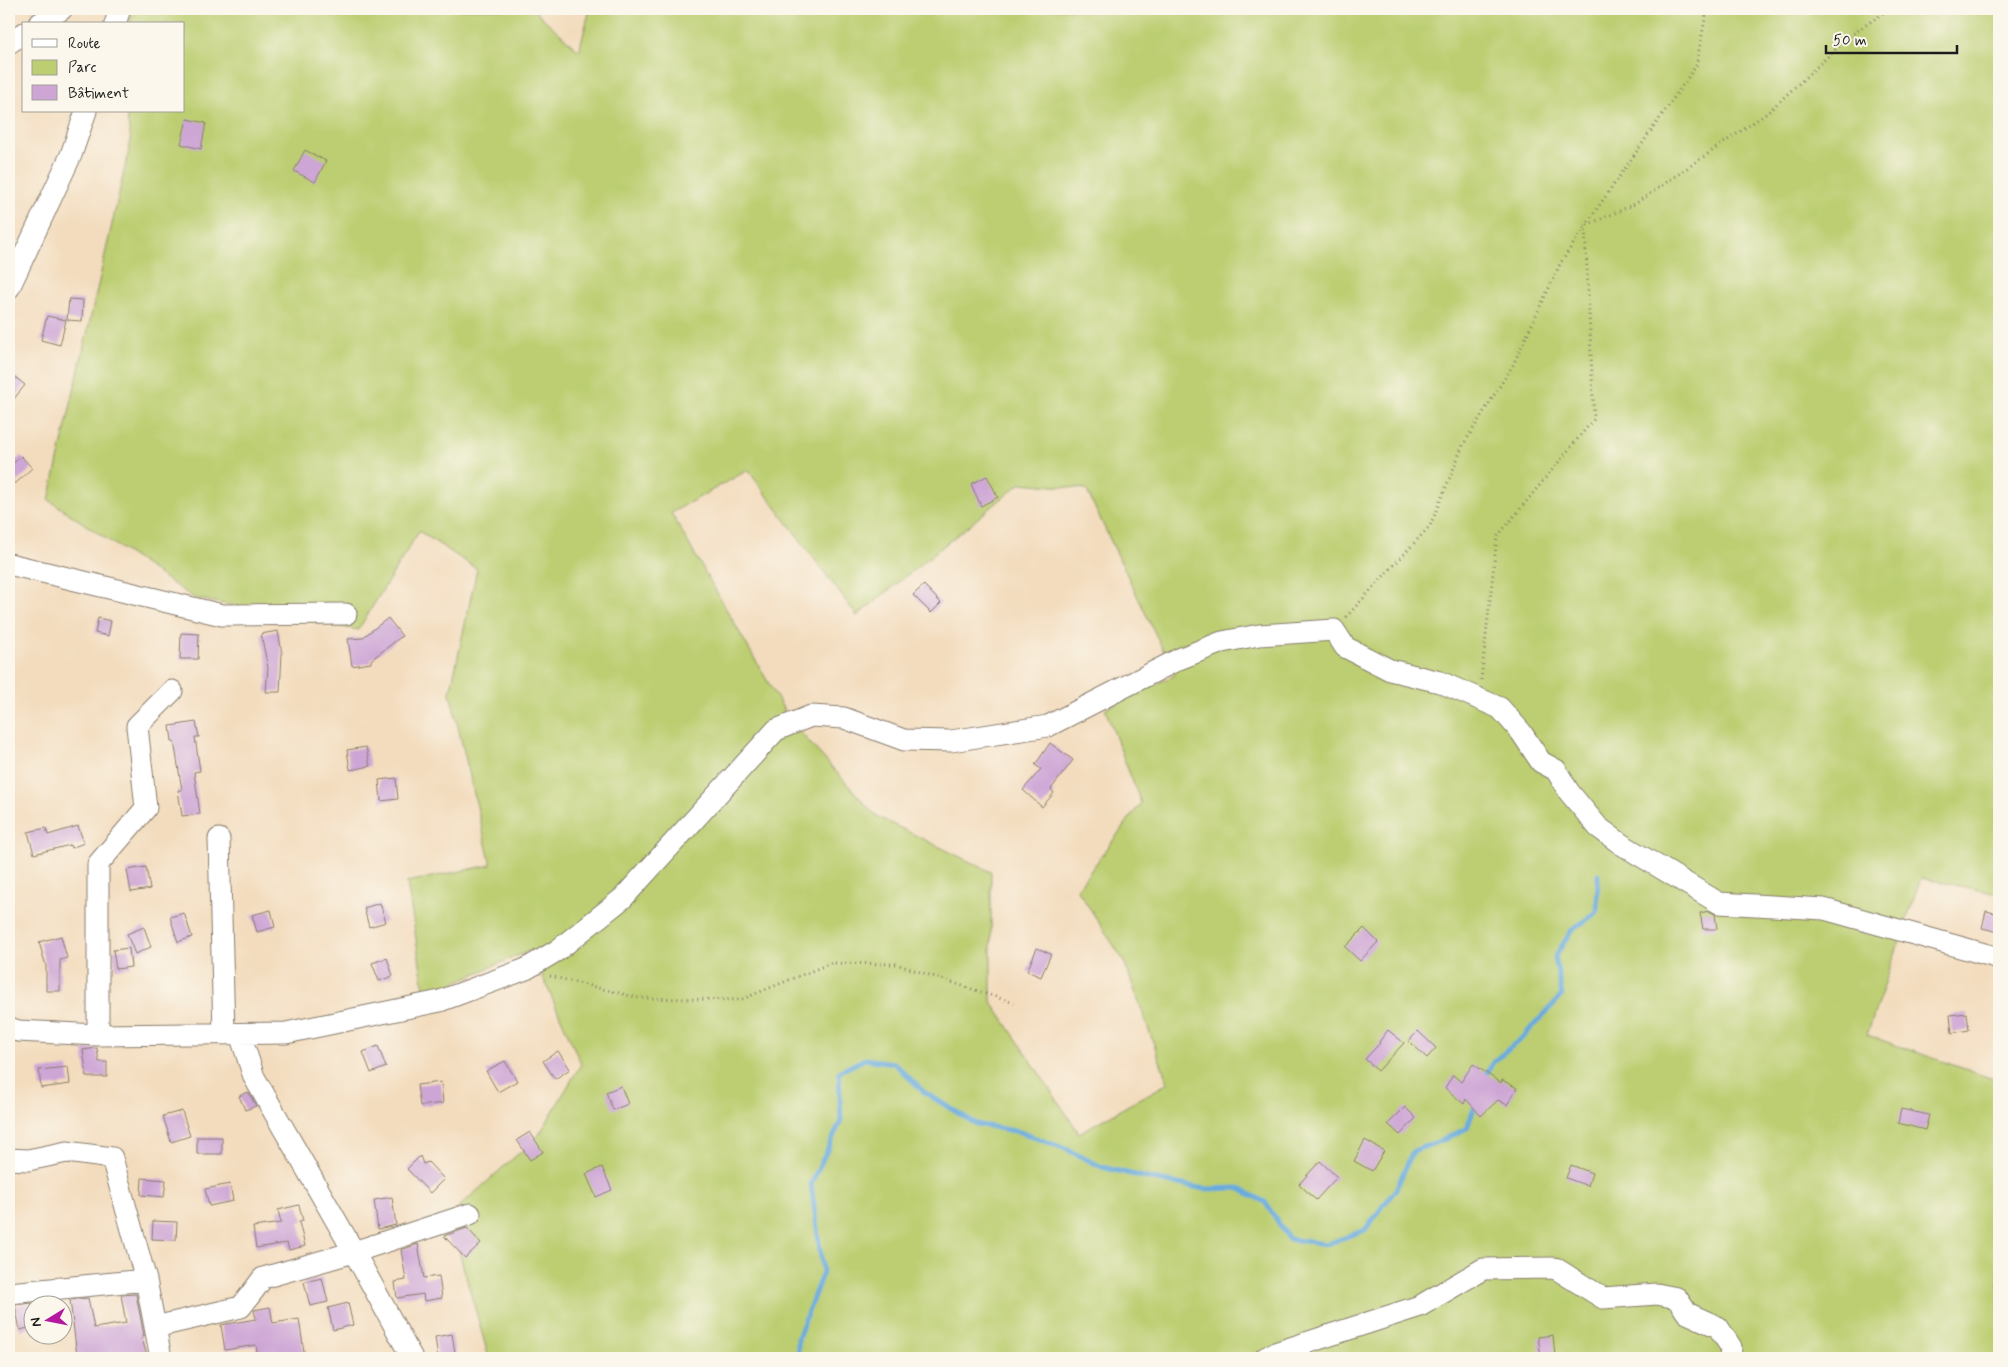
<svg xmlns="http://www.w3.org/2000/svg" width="2008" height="1367" font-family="Mynerve,sans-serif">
  <rect width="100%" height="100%" fill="#fbf7ec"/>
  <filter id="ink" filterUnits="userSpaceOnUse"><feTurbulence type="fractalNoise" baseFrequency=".02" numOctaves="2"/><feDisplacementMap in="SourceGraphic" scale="10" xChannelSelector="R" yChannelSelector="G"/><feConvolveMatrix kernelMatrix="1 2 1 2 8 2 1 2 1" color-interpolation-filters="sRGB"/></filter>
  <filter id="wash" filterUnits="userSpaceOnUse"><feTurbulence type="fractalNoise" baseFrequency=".0096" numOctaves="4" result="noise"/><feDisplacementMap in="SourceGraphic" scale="20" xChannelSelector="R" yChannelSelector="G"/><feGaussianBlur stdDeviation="1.12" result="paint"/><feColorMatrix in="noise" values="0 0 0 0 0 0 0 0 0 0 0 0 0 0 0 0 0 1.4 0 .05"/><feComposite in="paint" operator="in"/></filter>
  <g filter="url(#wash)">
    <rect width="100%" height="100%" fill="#f3dcbd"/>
    <!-- green -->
    <path fill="#bcce71" stroke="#6c7546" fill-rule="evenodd" d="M 134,9 L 533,9 L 579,51 L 590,9 L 1999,9 L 1999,894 L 1921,878 L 1867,1035 L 1999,1081 L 1999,1358 L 489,1358 L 449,1216 L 539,1135 L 581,1064 L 531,950 L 425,995 L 407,882 L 491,865 L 450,693 L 477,569 L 419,531 L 358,630 L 194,598 L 49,500 L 131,141 L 126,111 L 184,111 L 184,24 L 129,24 ZM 748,470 L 857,616 L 1021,483 L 1086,489 L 1175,675 L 1105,709 L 1141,803 L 1077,889 L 1124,961 L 1168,1083 L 1079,1133 L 991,1001 L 991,872 L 876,816 L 791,722 L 671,513 Z"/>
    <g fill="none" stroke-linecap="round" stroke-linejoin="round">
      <!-- stream -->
      <path stroke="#69abdd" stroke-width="5" d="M 1485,1078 L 1493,1062 L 1523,1037 L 1562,995 L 1555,957 L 1571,931 L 1597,912 L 1598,874
        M 798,1358 L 798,1338 L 823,1272 L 811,1184 L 841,1121 L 839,1072 L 865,1059 L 894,1063 L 924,1092 L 976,1124 L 1020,1132 L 1066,1149 L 1102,1167 L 1147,1178 L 1205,1189 L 1238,1188 L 1265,1202 L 1289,1239 L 1327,1244 L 1365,1230 L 1396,1189 L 1413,1151 L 1443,1140 L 1467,1128 L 1476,1103"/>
    </g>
    <g id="blocks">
      <!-- building -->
      <path fill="#cea6d6" d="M 187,119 L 206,123 L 201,149 L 181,144 Z
        M 305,150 L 326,161 L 315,182 L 294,171 Z
        M 69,299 L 83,300 L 82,321 L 67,320 Z
        M 47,316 L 66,320 L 60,345 L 41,340 Z
        M 9,372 L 25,385 L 9,405 Z
        M 21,456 L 32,468 L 15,484 L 9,477 L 9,467 Z
        M 987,476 L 998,497 L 981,506 L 971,484 Z
        M 924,585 L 941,603 L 931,613 L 913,595 Z
        M 98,618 L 111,621 L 108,636 L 95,633 Z
        M 388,618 L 402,636 L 371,660 L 371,663 L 352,666 L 348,639 L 362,638 Z
        M 278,631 L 282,653 L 280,692 L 266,692 L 268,668 L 261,634 Z
        M 181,633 L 199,634 L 198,659 L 180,659 Z
        M 196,722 L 199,737 L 195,737 L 200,771 L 194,772 L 200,814 L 182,816 L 178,790 L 182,790 L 174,741 L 172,741 L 170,726 Z
        M 1050,743 L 1073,760 L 1051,789 L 1054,793 L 1042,807 L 1023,790 L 1041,769 L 1035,765 Z
        M 366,747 L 370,766 L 350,770 L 347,750 Z
        M 396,778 L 398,799 L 381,801 L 379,780 Z
        M 78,826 L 84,843 L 71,848 L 70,845 L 34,854 L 28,832 L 46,828 L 48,835 Z
        M 146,867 L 150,889 L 131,892 L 127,870 Z
        M 380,903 L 386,922 L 369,927 L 364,908 Z
        M 271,910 L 275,927 L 257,932 L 252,915 Z
        M 1709,911 L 1715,914 L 1717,929 L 1703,929 L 1700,913 Z
        M 1986,911 L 1999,914 L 1999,932 L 1982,928 Z
        M 184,913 L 192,937 L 178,942 L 170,917 Z
        M 144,927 L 151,947 L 135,954 L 127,934 Z
        M 1364,928 L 1378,942 L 1360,961 L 1345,947 Z
        M 61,936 L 67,958 L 60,960 L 60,991 L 46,991 L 46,966 L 39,942 Z
        M 129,948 L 131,967 L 116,969 L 113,950 Z
        M 1037,948 L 1051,954 L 1041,977 L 1027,971 Z
        M 387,958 L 393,976 L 379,981 L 372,963 Z
        M 1967,1013 L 1969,1030 L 1952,1033 L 1950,1015 Z
        M 1388,1030 L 1404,1043 L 1378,1071 L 1365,1059 L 1380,1043 L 1379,1042 Z
        M 1418,1031 L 1436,1048 L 1427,1058 L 1409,1041 Z
        M 378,1046 L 386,1067 L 371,1073 L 363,1052 Z
        M 97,1048 L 99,1062 L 107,1062 L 107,1077 L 87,1077 L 83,1050 Z
        M 558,1051 L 570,1069 L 555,1079 L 543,1061 Z
        M 505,1061 L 517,1081 L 498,1092 L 486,1071 Z
        M 1473,1064 L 1501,1083 L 1502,1080 L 1517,1088 L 1507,1105 L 1498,1100 L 1481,1116 L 1466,1099 L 1464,1104 L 1445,1088 L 1453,1075 L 1461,1082 Z
        M 68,1067 L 70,1084 L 41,1088 L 39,1070 Z
        M 441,1082 L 443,1103 L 420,1106 L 417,1085 Z
        M 621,1086 L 628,1104 L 613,1110 L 606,1092 Z
        M 248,1092 L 256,1106 L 245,1110 L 239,1096 Z
        M 1405,1107 L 1416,1118 L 1400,1135 L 1388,1124 Z
        M 1901,1109 L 1929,1115 L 1925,1130 L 1898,1123 Z
        M 182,1111 L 190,1136 L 171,1142 L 163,1116 Z
        M 530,1132 L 543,1152 L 530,1160 L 517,1140 Z
        M 197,1137 L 222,1137 L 222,1154 L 197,1154 Z
        M 1365,1140 L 1384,1151 L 1372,1171 L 1354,1161 Z
        M 420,1156 L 423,1164 L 428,1162 L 444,1179 L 430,1193 L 407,1169 Z
        M 1320,1161 L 1337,1177 L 1316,1200 L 1299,1184 Z
        M 1571,1165 L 1592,1173 L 1588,1186 L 1566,1178 Z
        M 602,1167 L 612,1190 L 596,1197 L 586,1174 Z
        M 142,1178 L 166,1180 L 164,1197 L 141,1195 Z
        M 230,1184 L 233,1201 L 209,1206 L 205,1189 Z
        M 392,1197 L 396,1225 L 378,1229 L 374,1200 Z
        M 299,1205 L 303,1221 L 299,1222 L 305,1246 L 289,1250 L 287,1243 L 256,1248 L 253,1227 L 281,1223 L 278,1210 Z
        M 153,1221 L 177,1222 L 176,1240 L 152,1239 Z
        M 467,1228 L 481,1243 L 465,1258 L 444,1236 Z
        M 418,1244 L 424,1278 L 439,1276 L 442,1298 L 424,1301 L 423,1294 L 397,1298 L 395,1282 L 406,1280 L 401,1250 Z
        M 322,1278 L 328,1302 L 310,1306 L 304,1282 Z
        M 136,1294 L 144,1336 L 141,1336 L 148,1358 L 80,1358 L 79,1355 L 77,1355 L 70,1300 L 88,1298 L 94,1328 L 126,1323 L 121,1295 Z
        M 32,1303 L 32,1327 L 20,1330 L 15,1305 Z
        M 348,1303 L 353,1325 L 333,1330 L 328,1308 Z
        M 270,1307 L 273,1323 L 299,1319 L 305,1358 L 258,1358 L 256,1345 L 225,1350 L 221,1325 L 256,1319 L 254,1310 Z
        M 452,1334 L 456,1358 L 438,1358 L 435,1337 Z
        M 1553,1335 L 1555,1356 L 1541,1357 L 1538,1337 Z"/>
    </g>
  </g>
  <g filter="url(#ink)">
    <use href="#blocks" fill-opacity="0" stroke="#887c6c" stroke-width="1"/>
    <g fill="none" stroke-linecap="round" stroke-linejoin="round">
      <defs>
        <path id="minor" d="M 39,24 L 62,9
          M 115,24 L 120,9
          M 9,43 L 24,33
          M 9,288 L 71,155 L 86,111
          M 9,564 L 222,615 L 346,614
          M 219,839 L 224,1034
          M 9,1028 L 18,1031 L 98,1035 L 286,1033 L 440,1001 L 526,969 L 558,950 L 623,898 L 776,730 L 811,716 L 844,718 L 904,740 L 951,741 L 1048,726 L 1179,659 L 1222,642 L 1259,635 L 1334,630 L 1345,647 L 1390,670 L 1440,682 L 1500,708 L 1521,732 L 1541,762 L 1556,770 L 1569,792 L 1598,827 L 1621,844 L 1719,903 L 1824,909 L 1999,958
          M 240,1034 L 254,1077 L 354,1252 L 412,1358
          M 98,1035 L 98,864 L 146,808 L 137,726 L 172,691
          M 9,1159 L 28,1160 L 67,1152 L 112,1158 L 146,1280 L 161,1358
          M 9,1293 L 146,1280
          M 155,1327 L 241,1307 L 263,1278 L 354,1252 L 470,1214
          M 1265,1358 L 1275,1353 L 1420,1306 L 1483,1269 L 1555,1268 L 1603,1298 L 1657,1294 L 1677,1298 L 1687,1313 L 1718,1327 L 1731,1347 L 1730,1358"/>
      </defs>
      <!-- minor casing -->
      <use href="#minor" stroke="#887c6c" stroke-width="23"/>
      <!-- path -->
      <path stroke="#887c6c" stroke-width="3" stroke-dasharray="1 4" stroke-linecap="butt" d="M 1346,617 L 1430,526 L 1463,445 L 1513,365 L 1560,264 L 1585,226 L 1635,204 L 1767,113 L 1850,36 L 1889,9
        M 1481,680 L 1497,537 L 1594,419 L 1585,226 L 1696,66 L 1707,9
        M 550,976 L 639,998 L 740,1000 L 831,963 L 896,964 L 1014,1003"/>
      <!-- minor -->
      <use href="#minor" stroke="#fff" stroke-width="21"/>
    </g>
  </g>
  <!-- margin -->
  <rect width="2008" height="1367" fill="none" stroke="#fbf7ec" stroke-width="30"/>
  <!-- legend -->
  <rect x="22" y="22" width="162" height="90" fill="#fbf7ec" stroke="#a29f99"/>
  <rect x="32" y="39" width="25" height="8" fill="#ffffff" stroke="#a29f99"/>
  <text x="68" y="48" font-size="15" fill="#1c1c1c">Route</text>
  <rect x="32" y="60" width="25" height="15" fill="#bcce71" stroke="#a29f99"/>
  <text x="68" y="72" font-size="15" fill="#1c1c1c">Parc</text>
  <rect x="32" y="85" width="25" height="15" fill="#cea6d6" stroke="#a29f99"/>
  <text x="68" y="98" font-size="15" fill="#1c1c1c">Bâtiment</text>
  <!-- north arrow -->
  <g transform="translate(48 1320) rotate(260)"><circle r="24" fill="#fbf7ec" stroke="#a29f99"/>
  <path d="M0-4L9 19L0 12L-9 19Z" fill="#b5179e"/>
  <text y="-8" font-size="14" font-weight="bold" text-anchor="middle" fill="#1c1c1c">N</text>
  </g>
  <!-- scale -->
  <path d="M1826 45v8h131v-8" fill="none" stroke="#1c1c1c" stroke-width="2.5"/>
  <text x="1833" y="45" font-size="15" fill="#1c1c1c" stroke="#fbf7ec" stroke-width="4" paint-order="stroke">50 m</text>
</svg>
